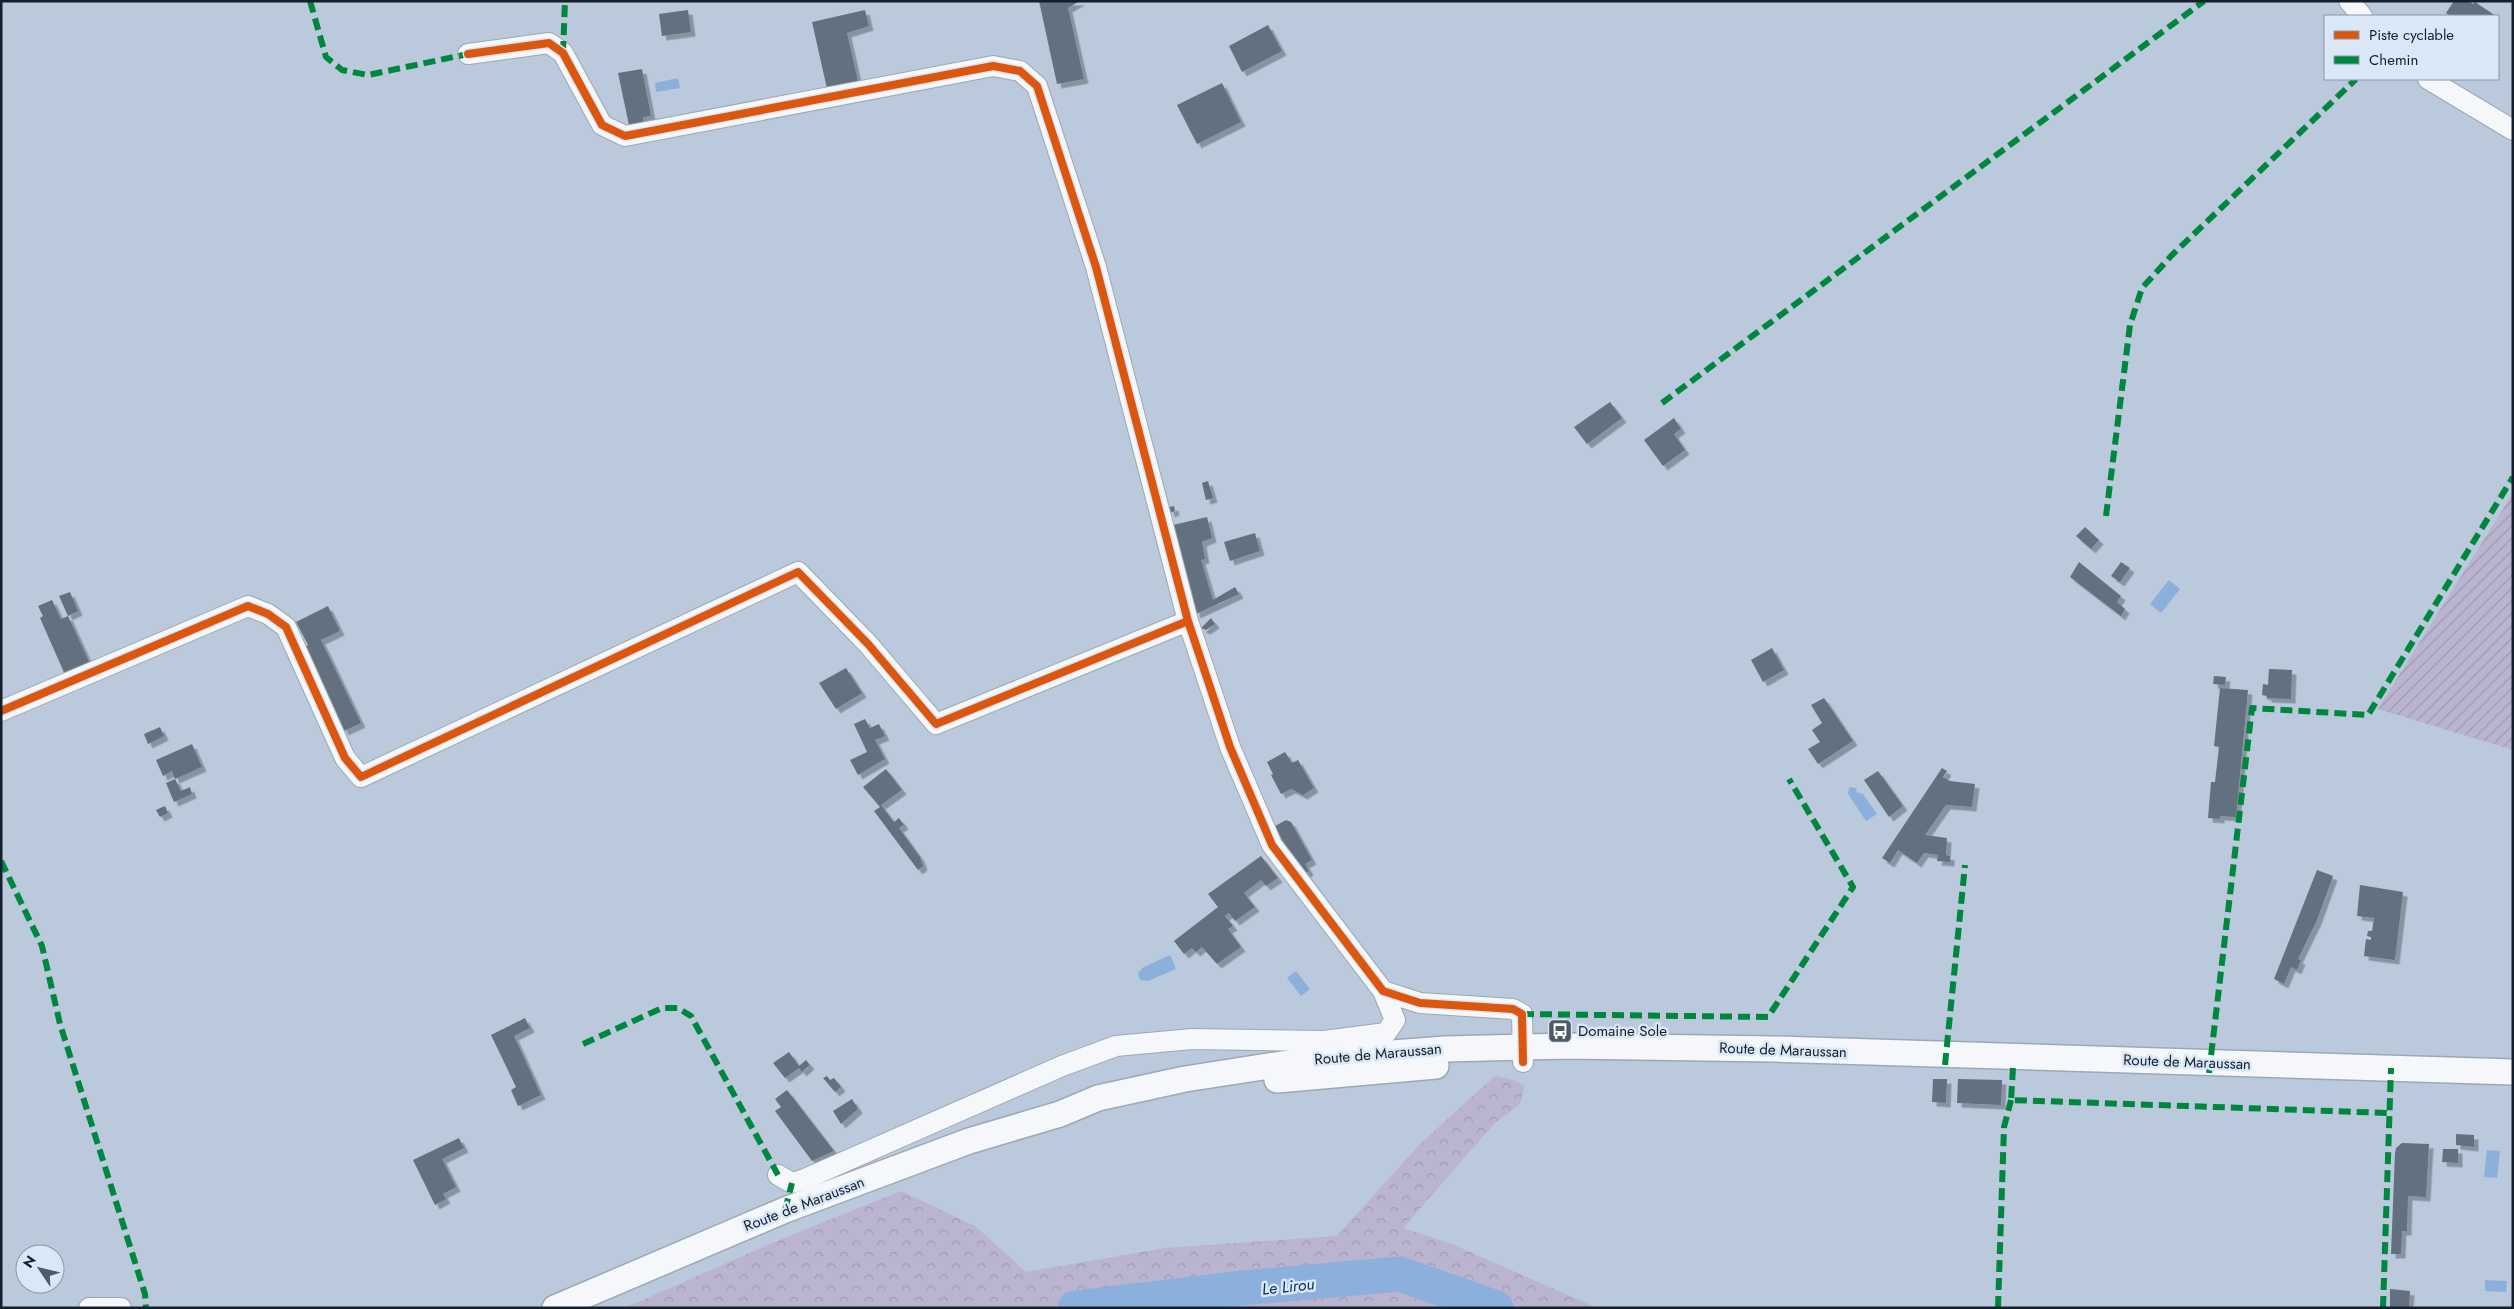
<svg xmlns="http://www.w3.org/2000/svg" width="2514" height="1309" font-family="Jost,sans-serif">
  <defs>
    <pattern id="forest-crowns" width="20" height="18" patternUnits="userSpaceOnUse" patternTransform="scale(1.25)"><rect width="20" height="18" fill="#bab4d0"/><path d="M2 6a3 3 0 1 1 6 0M12 15a3 3 0 1 1 6 0" fill="none" stroke="#9f9ab3"/></pattern>
    <pattern id="garden-furrows" width="10" height="10" patternUnits="userSpaceOnUse" patternTransform="scale(1.25)"><rect width="10" height="10" fill="#bab4d0"/><path d="M-1 1l2-2M0 10L10 0M9 11l2-2" fill="none" stroke="#9f9ab3"/></pattern>
    <filter id="shadow"><feDropShadow dx="4.5" dy="4.5" stdDeviation="0" flood-color="#0004"/></filter>
  </defs>
  <rect width="100%" height="100%" fill="#bac9db"/>
  <!-- forest -->
  <path fill="url(#forest-crowns)" d="M 1495,1076 L 1514,1080 L 1525,1086 L 1520,1104 L 1495,1123 L 1403,1228 L 1454,1245 L 1597,1308 L 1155,1308 L 1387,1275 L 1385,1267 L 1062,1304 L 1053,1308 L 625,1308 L 765,1246 L 901,1191 L 975,1226 L 1026,1272 L 1165,1248 L 1337,1236 L 1420,1144 Z"/>
  <!-- garden -->
  <path fill="url(#garden-furrows)" d="M 2513,493 L 2513,750 L 2378,709 Z"/>
  <!-- water -->
  <path fill="#8cb0dc" d="M 678,78 L 680,88 L 656,92 L 655,83 Z
    M 2169,580 L 2180,589 L 2161,613 L 2150,604 Z
    M 1849,787 L 1857,788 L 1856,792 L 1863,794 L 1877,814 L 1866,821 L 1848,794 Z
    M 1170,955 L 1176,969 L 1148,981 L 1140,980 L 1138,974 L 1142,968 Z
    M 1296,971 L 1310,989 L 1301,996 L 1287,978 Z
    M 2487,1150 L 2500,1151 L 2497,1178 L 2484,1177 Z
    M 2485,1280 L 2507,1281 L 2506,1292 L 2485,1291 Z"/>
  <g fill="none" stroke-linecap="round" stroke-linejoin="round">
    <!-- river -->
    <path stroke="#8cb0dc" stroke-width="35" d="M 1075,1308 L 1241,1288 L 1400,1274 L 1496,1308"/>
  </g>
  <!-- building -->
  <path fill="#64707f" filter="url(#shadow)" d="M 1039,1 L 1080,1 L 1068,8 L 1084,79 L 1057,84 Z
    M 2454,1 L 2469,1 L 2473,4 L 2475,2 L 2496,16 L 2450,16 L 2446,13 Z
    M 688,10 L 691,32 L 662,36 L 659,14 Z
    M 865,10 L 869,26 L 847,33 L 859,86 L 828,93 L 812,22 Z
    M 1268,25 L 1282,51 L 1242,72 L 1229,46 Z
    M 642,69 L 651,116 L 643,117 L 645,128 L 630,130 L 618,73 Z
    M 1222,83 L 1241,122 L 1197,144 L 1177,105 Z
    M 1610,402 L 1622,418 L 1587,444 L 1574,427 Z
    M 1674,418 L 1681,429 L 1674,434 L 1685,450 L 1663,466 L 1644,440 Z
    M 1208,481 L 1213,498 L 1206,500 L 1202,483 Z
    M 1174,506 L 1175,511 L 1170,513 L 1169,507 Z
    M 1207,517 L 1212,538 L 1202,542 L 1205,559 L 1201,560 L 1213,600 L 1235,587 L 1239,594 L 1196,614 L 1173,525 Z
    M 2085,527 L 2099,540 L 2091,549 L 2076,536 Z
    M 1255,533 L 1260,551 L 1230,561 L 1224,542 Z
    M 2079,562 L 2121,596 L 2117,602 L 2125,609 L 2121,616 L 2070,577 Z
    M 2121,562 L 2130,568 L 2120,582 L 2111,576 Z
    M 70,592 L 78,611 L 68,616 L 59,596 Z
    M 52,600 L 61,619 L 68,616 L 91,666 L 66,677 L 40,618 L 43,616 L 38,606 Z
    M 328,606 L 340,631 L 321,640 L 361,723 L 344,731 L 305,647 L 308,645 L 296,622 Z
    M 1211,618 L 1215,624 L 1206,630 L 1201,628 Z
    M 1772,648 L 1784,670 L 1763,682 L 1751,660 Z
    M 846,668 L 862,693 L 836,709 L 819,683 Z
    M 2269,669 L 2292,670 L 2291,699 L 2267,698 L 2267,696 L 2262,695 L 2263,684 L 2268,685 Z
    M 2214,676 L 2226,677 L 2225,685 L 2213,684 Z
    M 2220,688 L 2248,690 L 2236,817 L 2220,816 L 2220,819 L 2208,818 L 2211,782 L 2215,782 L 2219,747 L 2214,746 Z
    M 1824,698 L 1853,741 L 1818,764 L 1808,749 L 1820,742 L 1812,730 L 1822,723 L 1811,705 Z
    M 865,719 L 870,728 L 879,724 L 885,736 L 875,740 L 885,759 L 858,775 L 850,760 L 867,752 L 854,724 Z
    M 160,727 L 164,736 L 148,744 L 144,734 Z
    M 192,744 L 202,767 L 175,779 L 172,771 L 163,776 L 156,760 Z
    M 1285,752 L 1292,763 L 1298,760 L 1314,788 L 1303,795 L 1291,789 L 1281,794 L 1271,775 L 1273,774 L 1267,762 Z
    M 1942,768 L 1947,771 L 1943,777 L 1950,781 L 1975,784 L 1972,807 L 1946,805 L 1925,835 L 1947,838 L 1946,855 L 1950,856 L 1950,862 L 1937,861 L 1938,855 L 1924,853 L 1917,863 L 1898,850 L 1890,863 L 1882,858 Z
    M 886,769 L 902,790 L 881,805 L 894,822 L 899,818 L 904,825 L 899,828 L 920,857 L 923,866 L 918,870 L 874,811 L 880,807 L 863,787 Z
    M 1878,771 L 1903,806 L 1889,817 L 1864,780 Z
    M 175,779 L 181,791 L 190,787 L 192,794 L 174,802 L 166,783 Z
    M 165,806 L 168,813 L 160,817 L 156,810 Z
    M 1286,820 L 1291,822 L 1312,860 L 1305,864 L 1309,871 L 1304,875 L 1291,858 L 1275,826 Z
    M 1261,856 L 1278,878 L 1266,886 L 1261,880 L 1244,893 L 1255,907 L 1235,921 L 1229,913 L 1225,916 L 1233,926 L 1228,929 L 1241,947 L 1217,964 L 1202,947 L 1196,952 L 1192,948 L 1184,954 L 1174,941 L 1218,907 L 1208,894 Z
    M 2317,870 L 2333,876 L 2317,920 L 2298,959 L 2301,960 L 2297,970 L 2291,967 L 2284,984 L 2274,979 Z
    M 2360,885 L 2403,892 L 2395,960 L 2364,956 L 2366,939 L 2371,940 L 2371,937 L 2367,936 L 2368,931 L 2372,931 L 2374,918 L 2357,916 Z
    M 525,1018 L 530,1028 L 514,1036 L 541,1095 L 518,1106 L 511,1090 L 516,1087 L 491,1035 Z
    M 789,1052 L 799,1066 L 806,1060 L 810,1065 L 802,1072 L 799,1068 L 785,1078 L 773,1063 Z
    M 827,1076 L 830,1080 L 834,1078 L 841,1087 L 835,1092 L 823,1078 Z
    M 1933,1079 L 1947,1079 L 1946,1103 L 1932,1102 Z
    M 1958,1079 L 2002,1080 L 2001,1105 L 1957,1103 Z
    M 787,1090 L 834,1151 L 812,1161 L 775,1111 L 781,1107 L 775,1099 Z
    M 852,1099 L 858,1109 L 841,1124 L 833,1111 Z
    M 2456,1134 L 2474,1135 L 2474,1147 L 2456,1145 Z
    M 459,1138 L 464,1148 L 442,1159 L 456,1187 L 443,1194 L 446,1199 L 435,1205 L 413,1160 Z
    M 2402,1143 L 2429,1144 L 2426,1197 L 2408,1196 L 2407,1231 L 2402,1231 L 2401,1254 L 2391,1254 L 2395,1153 L 2396,1148 Z
    M 2443,1149 L 2458,1149 L 2458,1163 L 2442,1162 Z
    M 2390,1289 L 2410,1291 L 2409,1308 L 2390,1308 Z"/>
  <g fill="none" stroke-linecap="round" stroke-linejoin="round">
    <defs>
      <path id="minor" d="M 2349,1 L 2362,16
        M 468,54 L 549,43 L 563,53 L 602,125 L 625,136 L 993,66 L 1020,71 L 1037,86 L 1096,267 L 1188,621 L 1230,747 L 1272,845 L 1383,991 L 1420,1003 L 1513,1009 L 1522,1014 L 1523,1062
        M 2428,79 L 2513,130
        M 1,711 L 248,606 L 268,614 L 286,627 L 345,758 L 361,777 L 798,572 L 868,644 L 936,724 L 1188,621
        M 778,1175 L 792,1183 L 805,1179 L 1062,1066 L 1116,1046 L 1192,1039 L 1324,1041 L 1386,1033 L 1395,1020 L 1383,991
        M 89,1308 L 121,1308"/>
      <path id="major" d="M 1277,1080 L 1436,1066
        M 555,1308 L 785,1210 L 969,1141 L 1060,1114 L 1098,1098 L 1185,1079 L 1314,1059 L 1445,1049 L 1569,1046 L 1774,1049 L 2513,1072"/>
    </defs>
    <!-- minor casing -->
    <use href="#minor" stroke="#9ca8b5" stroke-width="22"/>
    <!-- major casing -->
    <use href="#major" stroke="#9ca8b5" stroke-width="28"/>
    <!-- minor -->
    <use href="#minor" stroke="#f5f7fa" stroke-width="20"/>
    <!-- major -->
    <use href="#major" stroke="#f5f7fa" stroke-width="25"/>
    <!-- quiet -->
    <path stroke="#00873e" stroke-width="6" stroke-dasharray="12 6" stroke-linecap="butt" d="M 310,1 L 326,57 L 342,70 L 368,75 L 468,54
      M 563,53 L 565,1
      M 1662,403 L 2204,1
      M 2106,516 L 2130,325 L 2142,288 L 2172,255 L 2356,79
      M 1,861 L 42,946 L 60,1024 L 145,1294 L 146,1308
      M 1522,1014 L 1768,1017 L 1853,887 L 1789,779
      M 583,1044 L 662,1008 L 678,1008 L 691,1016 L 778,1175
      M 1945,1065 L 1965,865
      M 2013,1068 L 2011,1100 L 2389,1113
      M 2209,1073 L 2252,708 L 2368,715 L 2513,477
      M 785,1210 L 792,1183
      M 1998,1308 L 2004,1127 L 2011,1100
      M 2383,1308 L 2391,1068"/>
    <defs>
      <path id="cycleway" d="M 468,54 L 549,43 L 563,53 L 602,125 L 625,136 L 993,66 L 1020,71 L 1037,86 L 1096,267 L 1188,621 L 1230,747 L 1272,845 L 1383,991 L 1420,1003 L 1513,1009 L 1522,1014 L 1523,1062
        M 1,711 L 248,606 L 268,614 L 286,627 L 345,758 L 361,777 L 798,572 L 868,644 L 936,724 L 1188,621"/>
    </defs>
    <!-- cycleway casing -->
    <use href="#cycleway" stroke="#d9e7f7" stroke-width="11"/>
    <!-- cycleway -->
    <use href="#cycleway" stroke="#dd560e" stroke-width="8"/>
  </g>
  <!-- icons -->
  <defs>
    <symbol id="bus-square" viewBox="-11 -11 22 22"><rect x="-9" y="-9" width="18" height="18" rx="4" fill="#4f5a69" stroke="#d9e7f7"/><path d="M-5-6H5V4H4V6H2V4H-2V6H-4V4H-5ZM-3.5-4V0h7V-4ZM-3.5 1.2v1.5H-2V1.2ZM2 1.2v1.5H3.5V1.2Z" fill="#fff"/></symbol>
  </defs>
  <g fill-rule="evenodd">
    <use href="#bus-square" x="1546" y="1017" width="28" height="28"/>
  </g>
  <g text-anchor="middle" stroke-width="5" stroke-linejoin="round" paint-order="stroke">
    <!-- poi labels -->
    <g font-size="15" fill="#151f2b" stroke="#d9e7f7" text-anchor="start">
      <text x="1578" y="1036">Domaine Sole</text>
    </g>
    <!-- street labels -->
    <g font-size="15" fill="#151f2b" stroke="#d9e7f7">
      <text transform="translate(1783 1050) rotate(2)" y="5">Route de Maraussan</text>
      <text transform="translate(1378 1054) rotate(-5)" y="5">Route de Maraussan</text>
      <text transform="translate(2187 1062) rotate(2)" y="5">Route de Maraussan</text>
      <text transform="translate(804 1204) rotate(-21)" y="5">Route de Maraussan</text>
    </g>
    <!-- water labels -->
    <g font-size="16" font-style="italic" fill="#002d5d" stroke="#d9e7f7">
      <text transform="translate(1288 1286) rotate(-6)" y="6">Le Lirou</text>
    </g>
  </g>
  <!-- border -->
  <rect width="2514" height="1309" fill="none" stroke="#151f2b" stroke-width="5"/>
  <!-- legend -->
  <rect x="2324" y="15" width="175" height="65" fill="#d9e7f7" stroke="#8b97a5"/>
  <rect x="2334" y="31" width="25" height="8" fill="#dd560e" stroke="#8b97a5"/>
  <text x="2369" y="40" font-size="15" fill="#151f2b">Piste cyclable</text>
  <rect x="2334" y="56" width="25" height="8" fill="#00873e" stroke="#8b97a5"/>
  <text x="2369" y="65" font-size="15" fill="#151f2b">Chemin</text>
  <!-- north arrow -->
  <g transform="translate(40 1269) rotate(305)"><circle r="24" fill="#d9e7f7" stroke="#8b97a5"/>
  <path d="M0-4L9 19L0 12L-9 19Z" fill="#4f5a69"/>
  <text y="-8" font-size="14" font-weight="bold" text-anchor="middle" fill="#151f2b">N</text>
  </g>
</svg>
